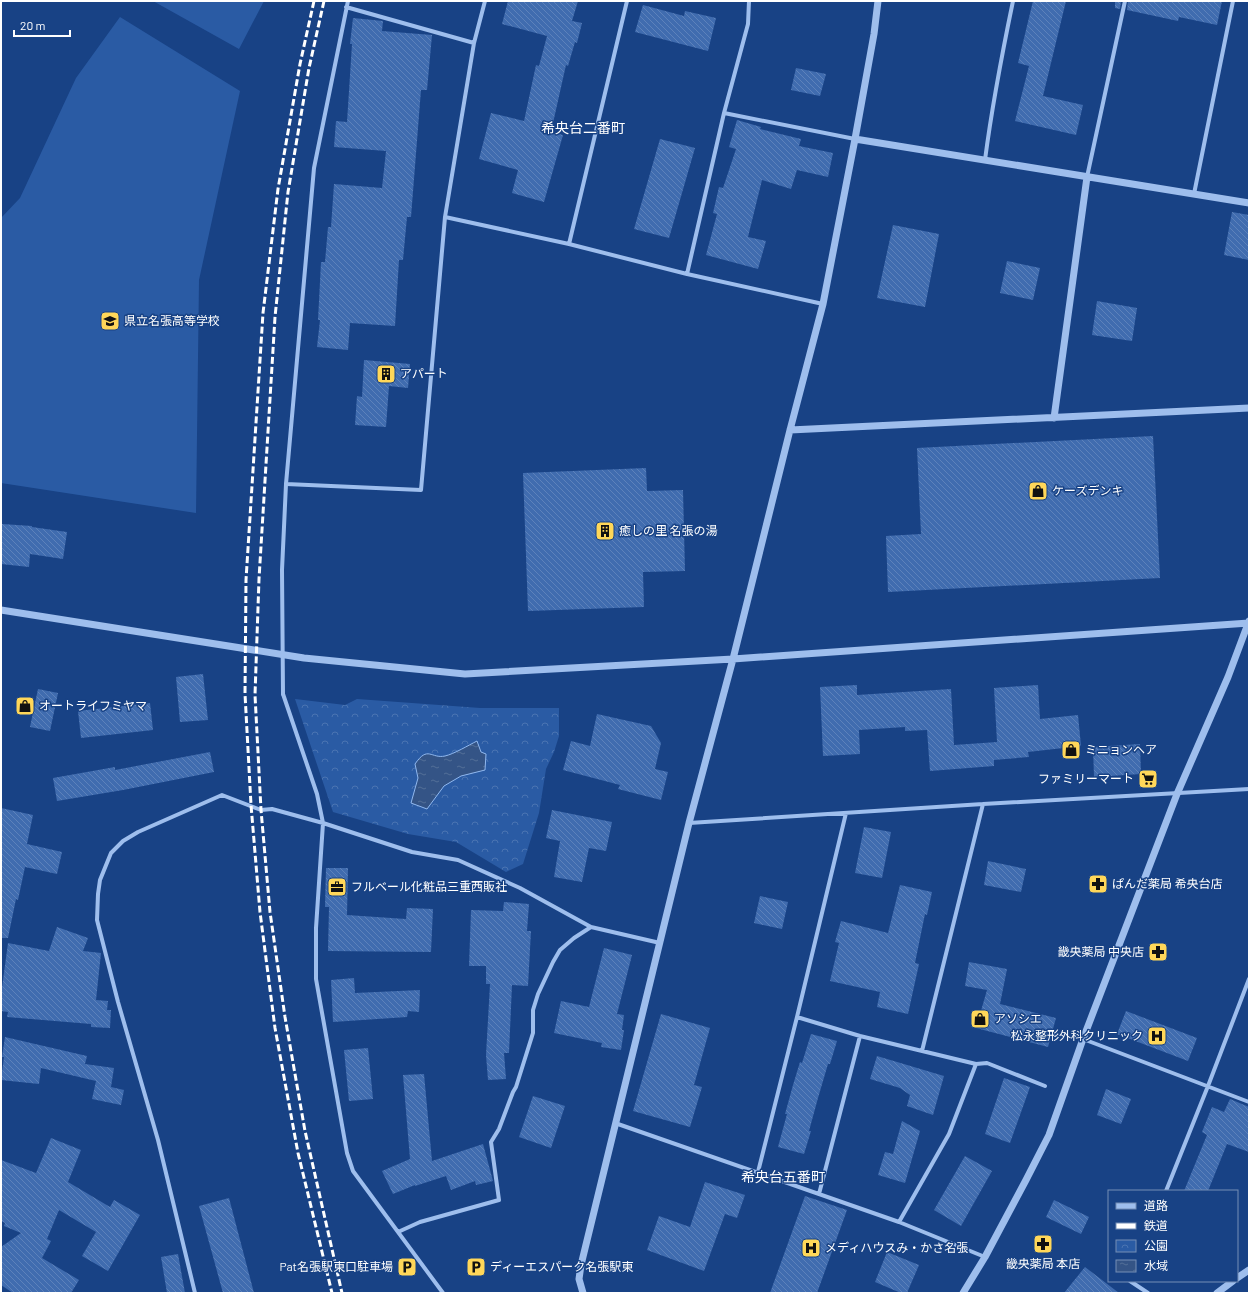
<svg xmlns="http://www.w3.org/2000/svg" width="1250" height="1294" font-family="Barlow,'Noto Sans JP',sans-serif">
  <defs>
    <pattern id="park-crowns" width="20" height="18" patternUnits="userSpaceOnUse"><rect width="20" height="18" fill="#2a5ba4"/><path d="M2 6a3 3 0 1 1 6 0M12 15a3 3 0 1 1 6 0" fill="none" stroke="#4a74b2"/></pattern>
    <pattern id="water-ripples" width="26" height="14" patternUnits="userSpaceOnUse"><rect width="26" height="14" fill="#345486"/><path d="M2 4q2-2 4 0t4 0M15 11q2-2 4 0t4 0" fill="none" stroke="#526e98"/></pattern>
    <pattern id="building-back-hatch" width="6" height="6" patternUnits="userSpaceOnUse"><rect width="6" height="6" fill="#406caf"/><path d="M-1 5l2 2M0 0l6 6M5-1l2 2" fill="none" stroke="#5d82bb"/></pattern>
  </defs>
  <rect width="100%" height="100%" fill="#184285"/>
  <!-- park -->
  <path fill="url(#park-crowns)" d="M 295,699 L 345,705 L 357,699 L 480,708 L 559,708 L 559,736 L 554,752 L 546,769 L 539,813 L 523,864 L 506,872 L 456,842 L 408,834 L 333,812 Z"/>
  <!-- pitch -->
  <path fill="#2a5ba4" d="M 153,1 L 264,1 L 239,49 Z
    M 120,17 L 240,91 L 199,280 L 196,513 L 1,483 L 1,218 L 20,198 L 76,78 Z"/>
  <!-- water -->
  <path fill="url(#water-ripples)" stroke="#90b8ef" d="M 477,741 L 481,752 L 486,754 L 485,770 L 461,776 L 444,786 L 427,809 L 411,803 L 418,778 L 415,764 C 428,745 431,759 445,756 C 454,754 469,745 477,741 Z"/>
  <!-- building -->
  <path fill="url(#building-back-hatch)" d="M 508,1 L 578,1 L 572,21 L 582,23 L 577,43 L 575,42 L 568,66 L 566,65 L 551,132 L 563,135 L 544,202 L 512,193 L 518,170 L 479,159 L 491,113 L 524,121 L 536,65 L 539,66 L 547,36 L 502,24 Z
    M 1033,1 L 1066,1 L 1043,96 L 1083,105 L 1076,135 L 1015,121 L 1029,66 L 1018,63 Z
    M 1115,1 L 1121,1 L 1120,9 L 1115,8 Z
    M 1128,1 L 1222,1 L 1217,25 L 1179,17 L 1178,21 L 1127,10 Z
    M 643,5 L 684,16 L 685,11 L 716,18 L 708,51 L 635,32 Z
    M 353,18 L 383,21 L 382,31 L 432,35 L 427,90 L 421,90 L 411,217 L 407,217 L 403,260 L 399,260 L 395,326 L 350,323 L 348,350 L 317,347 L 320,320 L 318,320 L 321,262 L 325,262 L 328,227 L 331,227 L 334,184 L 382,188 L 386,151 L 334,147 L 336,121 L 347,122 L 352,44 L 350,44 Z
    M 796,68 L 826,74 L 820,96 L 791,90 Z
    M 737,120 L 761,127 L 760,129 L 801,139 L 799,146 L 833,153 L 828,177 L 797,170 L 791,189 L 762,180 L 748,237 L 766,241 L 758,269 L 706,255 L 717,214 L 713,213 L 719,187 L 723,188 L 736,149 L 729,147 Z
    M 660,139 L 695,148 L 669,238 L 634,229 Z
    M 1232,212 L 1249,215 L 1249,260 L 1224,255 Z
    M 893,225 L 939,234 L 925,307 L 877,298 Z
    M 1007,261 L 1040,268 L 1033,300 L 1000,293 Z
    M 1097,301 L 1137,308 L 1132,341 L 1092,335 Z
    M 364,360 L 410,364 L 408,388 L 389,386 L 386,427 L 355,425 L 357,396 L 362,397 Z
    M 1153,436 L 1160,578 L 888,592 L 886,536 L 921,534 L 917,448 Z
    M 646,468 L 647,491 L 683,490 L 685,571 L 643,572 L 644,607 L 528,611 L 523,473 Z
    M 2,524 L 32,526 L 32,527 L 67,532 L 63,559 L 30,554 L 29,567 L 1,564 Z
    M 203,674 L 208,720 L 180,722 L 176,677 Z
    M 857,685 L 857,695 L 951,689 L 954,745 L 997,742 L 994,688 L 1038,685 L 1040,719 L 1078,715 L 1081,746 L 1028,752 L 1029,757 L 994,760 L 994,766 L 930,771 L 927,730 L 905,731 L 905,727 L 859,730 L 860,754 L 823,756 L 820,687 Z
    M 38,689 L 58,693 L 50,731 L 30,727 Z
    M 150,703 L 153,730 L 81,738 L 78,711 Z
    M 597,714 L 651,726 L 661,743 L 655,769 L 668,772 L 661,800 L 618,789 L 620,785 L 563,770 L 571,741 L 590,746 Z
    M 1140,744 L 1141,774 L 1094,777 L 1093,747 Z
    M 210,752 L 214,772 L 123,790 L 57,801 L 53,778 L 115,767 L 115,770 Z
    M 1,808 L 33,815 L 27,844 L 62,852 L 57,874 L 25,867 L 18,900 L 16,899 L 8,938 L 1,938 Z
    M 552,810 L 612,822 L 606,851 L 589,848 L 582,882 L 554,877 L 560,841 L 546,838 Z
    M 864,827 L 891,832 L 882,878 L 855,873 Z
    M 988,861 L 1026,869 L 1021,892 L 984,885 Z
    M 326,868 L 348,868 L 347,915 L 406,919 L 407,908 L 433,909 L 431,952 L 328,951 L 329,907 L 325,907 Z
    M 900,885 L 932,892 L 927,915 L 925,914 L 915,963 L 919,964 L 908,1014 L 877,1007 L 880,992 L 830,981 L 839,943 L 835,942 L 841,921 L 888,933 Z
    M 760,896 L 788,902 L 782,929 L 754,923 Z
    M 504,902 L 529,904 L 527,931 L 531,931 L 528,986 L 512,985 L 509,1053 L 504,1053 L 506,1079 L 488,1080 L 486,1055 L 490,984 L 486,984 L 486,966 L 469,966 L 471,910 L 503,911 Z
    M 57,927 L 88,938 L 83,951 L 101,953 L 96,1000 L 108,1001 L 107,1010 L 111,1010 L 110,1028 L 91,1027 L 91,1024 L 7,1017 L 8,1012 L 1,1011 L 1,995 L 8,943 L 49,951 Z
    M 604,948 L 632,955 L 617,1014 L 624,1015 L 622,1030 L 624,1030 L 621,1050 L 601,1047 L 602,1043 L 554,1033 L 561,1001 L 589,1007 Z
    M 969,962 L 1007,969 L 1000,1004 L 1056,1018 L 1048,1047 L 976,1028 L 987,990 L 965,986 Z
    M 354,978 L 355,993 L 420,990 L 419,1012 L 408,1011 L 407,1017 L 333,1022 L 331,980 Z
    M 1126,1011 L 1197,1038 L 1188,1061 L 1117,1034 Z
    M 661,1014 L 710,1028 L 694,1085 L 702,1087 L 690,1127 L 633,1111 Z
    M 811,1034 L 837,1041 L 830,1064 L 828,1064 L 818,1098 L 809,1131 L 811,1131 L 804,1154 L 778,1147 L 787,1114 L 785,1114 L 793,1085 L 800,1062 L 802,1063 Z
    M 5,1037 L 87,1056 L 85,1064 L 114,1068 L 111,1087 L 124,1090 L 121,1105 L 92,1099 L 96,1081 L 41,1068 L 39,1084 L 1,1080 L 4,1057 L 2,1057 Z
    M 368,1048 L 373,1099 L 349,1101 L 344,1050 Z
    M 877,1056 L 944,1076 L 933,1115 L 907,1106 L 910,1095 L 900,1088 L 870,1079 Z
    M 424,1074 L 432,1161 L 483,1144 L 493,1181 L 476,1185 L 475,1181 L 451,1190 L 446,1176 L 415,1186 L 415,1185 L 393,1194 L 382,1171 L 410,1159 L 403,1075 Z
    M 1004,1078 L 1030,1087 L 1010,1143 L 985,1134 Z
    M 1106,1089 L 1131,1099 L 1121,1124 L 1097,1115 Z
    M 533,1096 L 565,1106 L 551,1148 L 519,1137 Z
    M 1230,1099 L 1249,1107 L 1249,1152 L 1227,1144 L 1208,1191 L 1184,1191 L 1207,1135 L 1202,1132 L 1212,1107 L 1224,1112 Z
    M 902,1121 L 920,1131 L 905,1183 L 878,1175 L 885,1152 L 893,1154 Z
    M 51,1138 L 81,1150 L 68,1182 L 110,1207 L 114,1200 L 140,1215 L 108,1271 L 82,1256 L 96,1232 L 59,1210 L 47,1239 L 51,1241 L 42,1258 L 79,1280 L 71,1293 L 13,1293 L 1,1285 L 1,1247 L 21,1233 L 4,1226 L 5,1223 L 1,1221 L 1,1160 L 36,1173 Z
    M 965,1156 L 992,1171 L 961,1226 L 934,1210 Z
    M 705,1182 L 745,1195 L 737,1218 L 725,1214 L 704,1271 L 647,1250 L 659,1216 L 690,1227 Z
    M 805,1196 L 847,1210 L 817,1293 L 770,1293 Z
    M 229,1198 L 254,1293 L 223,1293 L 199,1206 Z
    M 1054,1200 L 1089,1217 L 1081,1234 L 1046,1217 Z
    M 887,1252 L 919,1265 L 907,1293 L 901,1293 L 875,1282 Z
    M 178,1254 L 185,1293 L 167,1293 L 161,1257 Z
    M 1085,1267 L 1119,1293 L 1064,1293 Z"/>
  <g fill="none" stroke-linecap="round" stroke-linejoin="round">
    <!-- minor -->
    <path stroke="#9ebeed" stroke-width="4" d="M 348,1 L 314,168 L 286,484 L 421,490 L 445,217 L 474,43 L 485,1
      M 346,7 L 474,43
      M 724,113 L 855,139
      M 985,160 C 992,106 1002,54 1013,1
      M 1087,177 L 1125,1
      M 1194,194 L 1233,1
      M 445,217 L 569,244 L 687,274 L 823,304
      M 569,244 L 627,1
      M 687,274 L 724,113 L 748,24 L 749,1
      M 283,694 L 317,794 L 323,823 L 316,928 L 316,979 L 347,1153 L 353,1171 L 443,1293
      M 689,823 L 983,804 L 1249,789
      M 797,1017 L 860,1036 L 976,1064 L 987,1063 L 1045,1086
      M 1083,1039 L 1249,1102
      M 922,1051 L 983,804
      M 615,1123 L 899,1222 L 985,1257
      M 758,1172 L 797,1017 L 846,813
      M 1166,1191 L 1208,1086 L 1249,979
      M 819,1194 L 860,1036
      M 899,1222 L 949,1134 L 976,1064
      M 398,1232 L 420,1222 L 499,1200 L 491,1142 L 499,1129 L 513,1092 L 516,1087 L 533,1033 L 533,1010 L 538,994 L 553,962 L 560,950 L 574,938 L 591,927
      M 1130,1281 L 1148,1293
      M 195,1293 L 158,1140 L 118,1002 L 97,920 L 98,894 L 100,880 L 111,853 L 123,841 L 138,832 L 222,795 L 261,810 L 272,809 L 323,823 L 412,852 L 458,860 L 520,888 L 591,927 L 660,943"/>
    <!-- tertiary -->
    <path stroke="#9ebeed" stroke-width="7" d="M 855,139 L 1249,203
      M 1054,418 L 1087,177
      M 790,430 L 1249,408
      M 1,610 L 304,658 L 465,674 L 733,659 L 1249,623
      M 1237,1278 L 1249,1270
      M 583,1293 L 579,1279 L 581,1265 L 689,823 L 733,659 L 790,430 L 823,304 L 855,139 L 874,34 L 878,1
      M 963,1293 L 985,1257 L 1026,1180 L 1049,1135 L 1083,1039 L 1177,794 L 1228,677 L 1249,621
      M 1217,1293 L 1233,1281"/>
    <!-- rail -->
    <path stroke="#fff" stroke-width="3" stroke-dasharray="7 3" stroke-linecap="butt" d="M 314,1 L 300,64 L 278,189 L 263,313 L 246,580 L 245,694 L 251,805 L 260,912 L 275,1028 L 298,1153 L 332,1293
      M 324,1 L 309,68 L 288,192 L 275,317 L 259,579 L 255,695 L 261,810 L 270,912 L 285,1017 L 305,1131 L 342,1293"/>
    <!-- minor-bridge -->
    <path stroke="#9ebeed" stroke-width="4" d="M 283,694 L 282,570 L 286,484"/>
  </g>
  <!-- icons -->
  <defs>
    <symbol id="school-square" viewBox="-11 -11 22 22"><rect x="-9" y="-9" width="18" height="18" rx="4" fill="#ffd759" stroke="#184285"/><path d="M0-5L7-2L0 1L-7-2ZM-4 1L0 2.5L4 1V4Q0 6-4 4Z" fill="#111"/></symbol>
    <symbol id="building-square" viewBox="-11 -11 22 22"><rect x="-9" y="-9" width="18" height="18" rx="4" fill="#ffd759" stroke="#184285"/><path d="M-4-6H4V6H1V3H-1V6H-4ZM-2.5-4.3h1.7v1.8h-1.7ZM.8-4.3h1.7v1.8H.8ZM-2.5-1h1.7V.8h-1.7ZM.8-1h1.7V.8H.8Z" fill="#111"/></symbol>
    <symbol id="shop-square" viewBox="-11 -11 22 22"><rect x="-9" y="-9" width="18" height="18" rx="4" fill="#ffd759" stroke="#184285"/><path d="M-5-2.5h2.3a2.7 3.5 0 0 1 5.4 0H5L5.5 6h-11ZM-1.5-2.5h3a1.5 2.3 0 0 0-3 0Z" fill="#111"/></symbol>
    <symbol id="supermarket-square" viewBox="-11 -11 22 22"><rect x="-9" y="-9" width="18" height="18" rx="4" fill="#ffd759" stroke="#184285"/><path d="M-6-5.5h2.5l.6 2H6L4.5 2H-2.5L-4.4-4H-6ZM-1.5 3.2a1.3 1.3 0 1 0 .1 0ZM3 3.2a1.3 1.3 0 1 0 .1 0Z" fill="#111"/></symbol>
    <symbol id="pharmacy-square" viewBox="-11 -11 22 22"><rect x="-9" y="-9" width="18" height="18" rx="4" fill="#ffd759" stroke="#184285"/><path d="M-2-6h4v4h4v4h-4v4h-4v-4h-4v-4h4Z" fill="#111"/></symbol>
    <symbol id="office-square" viewBox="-11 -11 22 22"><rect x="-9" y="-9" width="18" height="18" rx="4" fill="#ffd759" stroke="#184285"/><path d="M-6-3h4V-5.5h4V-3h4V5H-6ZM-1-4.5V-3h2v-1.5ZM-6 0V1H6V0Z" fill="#111"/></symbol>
    <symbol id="hospital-square" viewBox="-11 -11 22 22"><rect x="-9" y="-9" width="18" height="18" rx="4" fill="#ffd759" stroke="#184285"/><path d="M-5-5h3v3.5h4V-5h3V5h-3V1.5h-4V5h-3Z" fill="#111"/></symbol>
    <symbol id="parking-square" viewBox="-11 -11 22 22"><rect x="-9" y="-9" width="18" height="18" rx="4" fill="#ffd759" stroke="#184285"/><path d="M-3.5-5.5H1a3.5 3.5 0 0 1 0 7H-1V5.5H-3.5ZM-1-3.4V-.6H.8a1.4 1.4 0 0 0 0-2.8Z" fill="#111"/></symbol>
  </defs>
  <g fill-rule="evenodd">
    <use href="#school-square" x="99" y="310" width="22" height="22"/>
    <use href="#building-square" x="375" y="363" width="22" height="22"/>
    <use href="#shop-square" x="1027" y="480" width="22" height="22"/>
    <use href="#building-square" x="594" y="520" width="22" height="22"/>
    <use href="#shop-square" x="14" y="695" width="22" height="22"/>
    <use href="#shop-square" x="1060" y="739" width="22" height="22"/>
    <use href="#supermarket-square" x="1137" y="768" width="22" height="22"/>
    <use href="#pharmacy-square" x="1087" y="873" width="22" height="22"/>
    <use href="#office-square" x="326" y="876" width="22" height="22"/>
    <use href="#pharmacy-square" x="1147" y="941" width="22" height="22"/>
    <use href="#shop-square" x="969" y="1008" width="22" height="22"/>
    <use href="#hospital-square" x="1146" y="1025" width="22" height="22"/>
    <use href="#pharmacy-square" x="1032" y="1233" width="22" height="22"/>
    <use href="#hospital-square" x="800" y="1237" width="22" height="22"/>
    <use href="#parking-square" x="396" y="1256" width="22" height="22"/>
    <use href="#parking-square" x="465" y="1256" width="22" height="22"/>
  </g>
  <g text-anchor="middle" stroke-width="3" stroke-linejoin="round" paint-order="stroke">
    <!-- poi labels -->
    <g font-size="12" fill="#fff" stroke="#184285" text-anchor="start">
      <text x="124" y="325">県立名張高等学校</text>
      <text x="400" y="378">アパート</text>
      <text x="1052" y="495">ケーズデンキ</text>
      <text x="619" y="535">癒しの里 名張の湯</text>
      <text x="39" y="710">オートライフミヤマ</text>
      <text x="1085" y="754">ミニョンヘア</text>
      <text x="1134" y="783" text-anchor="end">ファミリーマート</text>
      <text x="1112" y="888">ぱんだ薬局 希央台店</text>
      <text x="351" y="891">フルベール化粧品三重西販社</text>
      <text x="1144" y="956" text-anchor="end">畿央薬局 中央店</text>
      <text x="994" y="1023">アソシエ</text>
      <text x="1143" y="1040" text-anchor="end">松永整形外科クリニック</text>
      <text x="825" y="1252">メディハウスみ・かさ名張</text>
      <text x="1043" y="1268" text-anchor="middle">畿央薬局 本店</text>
      <text x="393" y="1271" text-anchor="end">Pat名張駅東口駐車場</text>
      <text x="490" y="1271">ディーエスパーク名張駅東</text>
    </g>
    <!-- quarter labels -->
    <g font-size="14" fill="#fff" stroke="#184285">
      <text x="583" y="133">希央台二番町</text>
      <text x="783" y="1182">希央台五番町</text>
    </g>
  </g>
  <!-- border -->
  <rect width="1250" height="1294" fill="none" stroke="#ffffff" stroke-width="4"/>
  <!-- legend -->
  <rect x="1108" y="1190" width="130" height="92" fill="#184285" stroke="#748eb6"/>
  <rect x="1116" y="1203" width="20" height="6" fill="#9ebeed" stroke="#748eb6"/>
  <text x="1144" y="1210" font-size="12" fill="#ffffff">道路</text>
  <rect x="1116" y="1223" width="20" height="6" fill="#ffffff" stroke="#748eb6"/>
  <text x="1144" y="1230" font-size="12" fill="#ffffff">鉄道</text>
  <rect x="1116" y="1240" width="20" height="12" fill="url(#park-crowns)" stroke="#748eb6"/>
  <text x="1144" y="1250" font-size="12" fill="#ffffff">公園</text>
  <rect x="1116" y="1260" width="20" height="12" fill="url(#water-ripples)" stroke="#748eb6"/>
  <text x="1144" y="1270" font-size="12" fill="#ffffff">水域</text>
  <!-- scale -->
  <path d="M14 30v6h56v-6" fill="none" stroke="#ffffff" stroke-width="2"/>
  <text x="20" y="30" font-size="12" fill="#ffffff" stroke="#184285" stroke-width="3" paint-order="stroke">20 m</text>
</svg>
